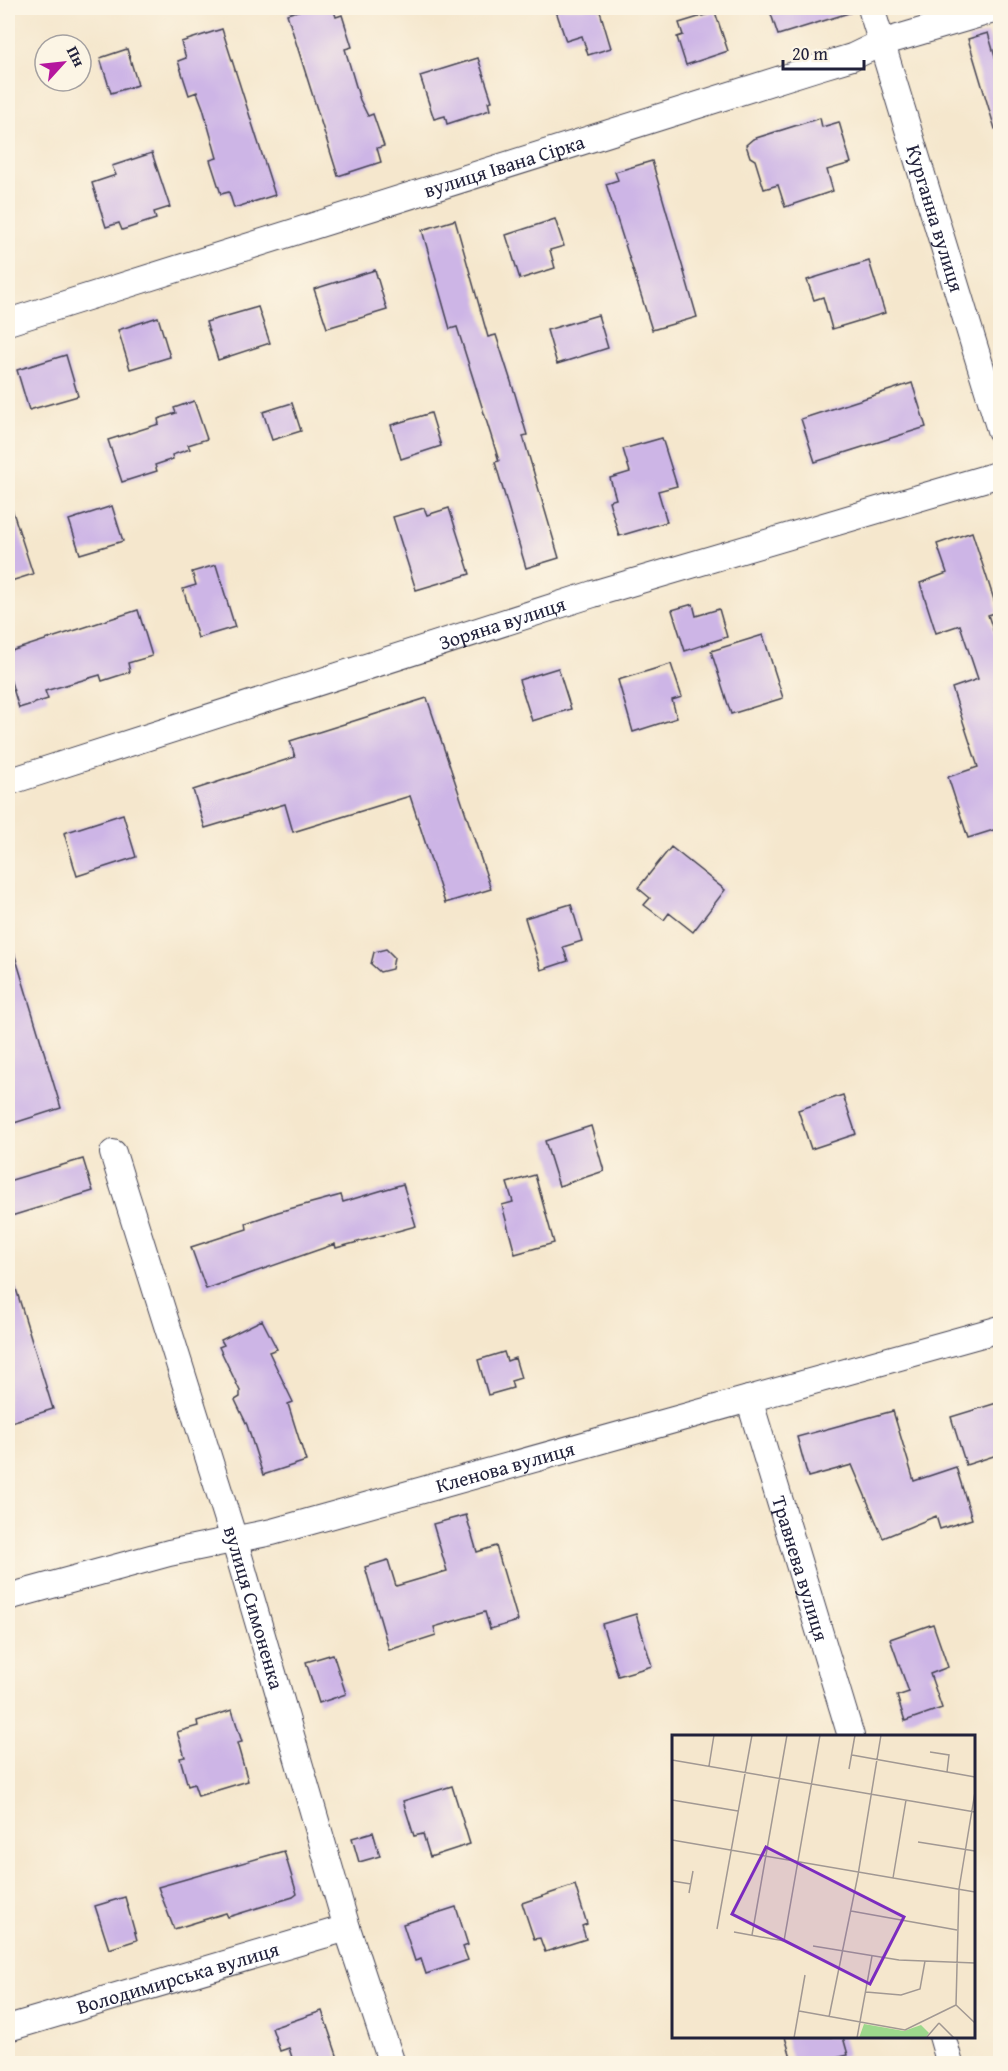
<svg xmlns="http://www.w3.org/2000/svg" width="1008" height="2071" font-family="'Gentium Book Plus',serif">
  <rect width="100%" height="100%" fill="#fcf5e5"/>
  <filter id="ink" filterUnits="userSpaceOnUse"><feTurbulence type="fractalNoise" baseFrequency=".0167" numOctaves="2"/><feDisplacementMap in="SourceGraphic" scale="12" xChannelSelector="R" yChannelSelector="G"/><feConvolveMatrix kernelMatrix="1 2 1 2 8 2 1 2 1" color-interpolation-filters="sRGB"/></filter>
  <filter id="wash" filterUnits="userSpaceOnUse"><feTurbulence type="fractalNoise" baseFrequency=".008" numOctaves="4" result="noise"/><feDisplacementMap in="SourceGraphic" scale="24" xChannelSelector="R" yChannelSelector="G"/><feGaussianBlur stdDeviation="1.35" result="paint"/><feColorMatrix in="noise" values="0 0 0 0 0 0 0 0 0 0 0 0 0 0 0 0 0 1.4 0 .05"/><feComposite in="paint" operator="in"/></filter>
  <g filter="url(#wash)">
    <rect width="100%" height="100%" fill="#f5e7cd"/>
    <g id="blocks">
      <!-- building -->
      <path fill="#cdb5e6" d="M 308,8 L 333,8 L 336,17 L 342,15 L 352,47 L 345,49 L 360,100 L 368,116 L 373,114 L 384,146 L 377,148 L 381,162 L 338,176 L 287,14 Z
        M 555,8 L 599,8 L 611,48 L 588,55 L 582,36 L 566,41 Z
        M 769,8 L 851,8 L 852,12 L 778,35 Z
        M 715,12 L 728,51 L 686,65 L 677,37 L 683,35 L 679,23 Z
        M 222,29 L 275,195 L 234,208 L 229,192 L 221,194 L 210,160 L 217,158 L 203,108 L 197,92 L 189,95 L 178,61 L 186,58 L 181,42 Z
        M 988,33 L 1000,74 L 1000,128 L 995,129 L 968,39 Z
        M 127,49 L 138,85 L 111,93 L 100,58 Z
        M 478,58 L 492,101 L 488,102 L 490,110 L 447,124 L 445,116 L 434,119 L 420,76 Z
        M 820,118 L 822,127 L 839,122 L 851,163 L 827,170 L 833,191 L 785,207 L 778,185 L 764,189 L 755,160 L 750,157 L 746,145 L 753,139 Z
        M 152,153 L 170,207 L 154,212 L 156,219 L 122,230 L 119,223 L 106,227 L 92,183 L 116,175 L 112,166 Z
        M 652,161 L 697,317 L 652,330 L 606,184 L 618,180 L 615,172 Z
        M 555,219 L 564,246 L 550,250 L 555,268 L 520,279 L 506,235 Z
        M 455,220 L 488,337 L 496,335 L 515,394 L 527,435 L 523,436 L 559,558 L 526,568 L 495,462 L 499,461 L 457,327 L 450,329 L 422,230 Z
        M 869,261 L 885,313 L 832,329 L 823,297 L 814,300 L 807,280 Z
        M 375,270 L 387,310 L 327,328 L 314,289 Z
        M 258,307 L 270,343 L 218,360 L 206,322 Z
        M 598,315 L 608,348 L 557,364 L 547,330 Z
        M 158,317 L 170,357 L 130,369 L 118,330 Z
        M 66,355 L 78,396 L 29,410 L 17,370 Z
        M 912,383 L 926,427 L 815,462 L 801,419 Z
        M 194,401 L 207,439 L 188,445 L 190,449 L 172,455 L 173,459 L 155,465 L 157,471 L 122,482 L 108,440 L 159,424 L 158,419 L 176,413 L 174,408 Z
        M 292,403 L 301,431 L 272,440 L 263,412 Z
        M 431,413 L 441,446 L 401,459 L 391,425 Z
        M 662,438 L 677,486 L 658,491 L 667,522 L 619,536 L 609,501 L 616,499 L 610,478 L 630,472 L 623,449 Z
        M 112,506 L 123,541 L 80,554 L 69,520 Z
        M 424,508 L 427,515 L 449,508 L 470,574 L 416,590 L 393,517 Z
        M 8,509 L 12,509 L 33,574 L 8,582 Z
        M 972,532 L 998,612 L 988,615 L 1000,650 L 1000,828 L 968,838 L 948,777 L 978,767 L 952,688 L 978,679 L 960,625 L 936,633 L 920,583 L 947,573 L 937,544 Z
        M 216,565 L 235,627 L 198,638 L 183,589 L 196,585 L 192,572 Z
        M 693,604 L 696,616 L 719,609 L 727,637 L 685,651 L 672,610 Z
        M 138,610 L 152,656 L 128,663 L 130,672 L 102,681 L 100,675 L 45,691 L 48,699 L 19,708 L 8,672 L 8,652 Z
        M 763,635 L 783,698 L 731,714 L 711,651 Z
        M 671,664 L 682,697 L 672,700 L 677,718 L 633,732 L 618,680 Z
        M 558,668 L 571,709 L 532,721 L 519,680 Z
        M 427,698 L 491,889 L 445,903 L 410,796 L 293,832 L 285,804 L 205,828 L 193,790 L 295,757 L 290,741 Z
        M 123,814 L 136,857 L 77,876 L 64,833 Z
        M 671,847 L 725,890 L 693,932 L 669,913 L 664,920 L 644,905 L 650,898 L 638,888 Z
        M 571,904 L 582,941 L 563,947 L 568,961 L 541,970 L 525,918 Z
        M 13,949 L 61,1108 L 8,1125 L 8,950 Z
        M 386,949 L 394,957 L 392,969 L 380,972 L 371,964 L 374,952 Z
        M 843,1095 L 856,1134 L 811,1149 L 798,1110 Z
        M 591,1126 L 604,1171 L 559,1186 L 545,1141 Z
        M 83,1159 L 93,1191 L 8,1217 L 8,1181 Z
        M 535,1175 L 554,1243 L 515,1254 L 502,1205 L 513,1202 L 507,1183 Z
        M 403,1184 L 416,1226 L 336,1248 L 335,1244 L 206,1289 L 191,1247 L 247,1229 L 246,1223 L 278,1212 L 341,1195 L 343,1202 Z
        M 13,1279 L 53,1409 L 8,1423 L 8,1280 Z
        M 262,1320 L 277,1349 L 269,1352 L 293,1402 L 288,1404 L 306,1461 L 263,1475 L 247,1425 L 235,1400 L 240,1397 L 240,1391 L 219,1347 L 224,1345 L 221,1340 Z
        M 504,1352 L 507,1361 L 515,1358 L 521,1378 L 511,1381 L 513,1388 L 488,1395 L 478,1360 Z
        M 1000,1402 L 1000,1454 L 966,1465 L 951,1417 Z
        M 893,1411 L 914,1481 L 956,1467 L 972,1519 L 940,1529 L 936,1516 L 883,1538 L 852,1465 L 808,1477 L 797,1437 Z
        M 466,1515 L 477,1552 L 496,1546 L 518,1621 L 490,1629 L 485,1612 L 434,1627 L 436,1635 L 389,1650 L 365,1567 L 388,1560 L 396,1586 L 447,1571 L 433,1524 Z
        M 636,1614 L 652,1666 L 618,1676 L 602,1624 Z
        M 933,1624 L 948,1667 L 930,1674 L 942,1708 L 905,1721 L 897,1696 L 909,1692 L 890,1639 Z
        M 333,1654 L 346,1694 L 319,1703 L 306,1662 Z
        M 232,1710 L 242,1742 L 237,1743 L 248,1781 L 198,1796 L 194,1784 L 188,1786 L 180,1758 L 185,1757 L 177,1732 L 198,1726 L 197,1721 Z
        M 452,1786 L 470,1844 L 430,1857 L 423,1834 L 414,1836 L 403,1801 Z
        M 373,1832 L 380,1856 L 359,1862 L 352,1838 Z
        M 284,1851 L 297,1894 L 293,1897 L 228,1917 L 226,1913 L 174,1929 L 158,1887 Z
        M 575,1885 L 587,1924 L 582,1926 L 586,1939 L 545,1952 L 540,1938 L 534,1939 L 522,1903 Z
        M 125,1897 L 137,1940 L 109,1949 L 95,1906 Z
        M 456,1907 L 468,1945 L 463,1947 L 468,1960 L 426,1974 L 421,1959 L 415,1961 L 403,1924 Z
        M 322,2011 L 340,2064 L 294,2064 L 289,2048 L 280,2051 L 272,2028 Z
        M 785,2037 L 843,2037 L 848,2055 L 836,2058 L 838,2064 L 793,2064 Z"/>
    </g>
  </g>
  <g filter="url(#ink)">
    <use href="#blocks" fill-opacity="0" stroke="#424051" stroke-width="1.5"/>
    <g fill="none" stroke-linecap="round" stroke-linejoin="round">
      <defs>
        <g id="street">
          <path id="s1" d="M 871,8 L 1000,430"/>
          <path id="s2" d="M 8,322 L 819,67 L 852,57 L 881,43 L 1000,8"/>
          <path id="s3" d="M 8,782 L 593,594 L 1000,474"/>
          <path id="s4" d="M 113,1153 L 234,1539 L 347,1928 L 392,2064"/>
          <path id="s5" d="M 749,1399 L 851,1736"/>
          <path id="s6" d="M 8,1597 L 169,1553 L 272,1532 L 1000,1329"/>
          <path id="s7" d="M 8,2028 L 347,1928"/>
          <path d="M 942,2036 L 950,2064"/>
        </g>
      </defs>
      <!-- street casing -->
      <use href="#street" stroke="#424051" stroke-width="28"/>
      <!-- street -->
      <use href="#street" stroke="#fff" stroke-width="26"/>
    </g>
  </g>
  <g text-anchor="middle" stroke-width="4.5" stroke-linejoin="round" paint-order="stroke">
    <!-- street labels -->
    <g font-size="20" fill="#22223b" stroke="#fcf5e5">
      <text dy="7" stroke="none"><textPath href="#s2" startOffset="520">вулиця Івана Сірка</textPath></text>
      <text dy="7" stroke="none"><textPath href="#s1" startOffset="220">Курганна вулиця</textPath></text>
      <text dy="7" stroke="none"><textPath href="#s3" startOffset="519">Зоряна вулиця</textPath></text>
      <text dy="7" stroke="none"><textPath href="#s6" startOffset="514">Кленова вулиця</textPath></text>
      <text dy="7" stroke="none"><textPath href="#s5" startOffset="177">Травнева вулиця</textPath></text>
      <text dy="7" stroke="none"><textPath href="#s4" startOffset="476">вулиця Симоненка</textPath></text>
      <text dy="7" stroke="none"><textPath href="#s7" startOffset="177">Володимирська вулиця</textPath></text>
    </g>
  </g>
  <!-- overview -->
  <g transform="translate(672 1735)">
    <rect width="303" height="303" fill="#f5e7cd"/>
    <path d="M 192,289 L 232,296 L 249,290 L 257,298 L 253,303 L 187,303 Z" fill="#9dd88c"/>
    <path fill="none" stroke="#a19893" stroke-width="1.5" d="M 258,17 L 277,20 L 275,37M 180,20 L 303,42M 0,25 L 303,77M 37,31 L 42,0M 177,34 L 183,0M 0,65 L 66,76M 0,105 L 303,157M 246,107 L 303,116M 221,143 L 234,65M 0,146 L 19,149M 17,158 L 21,136M 179,176 L 285,195M 45,194 L 80,0M 62,197 L 112,206 L 148,0M 80,200 L 115,0M 141,211 L 227,225 L 303,228M 194,257 L 229,260 L 248,254 L 253,226M 284,270 L 287,154 L 303,57M 284,270 L 303,288M 127,276 L 233,295 L 284,270M 157,282 L 186,140 L 209,0M 267,288 L 282,303M 122,303 L 133,240M 185,303 L 200,221M 254,303 L 267,288"/>
    <path fill="#7b2cbf" fill-opacity="0.15" stroke="#7b2cbf" stroke-width="3" d="M 94,112 L 232,182 L 198,249 L 60,179 Z"/>
    <rect width="303" height="303" fill="none" stroke="#22223b" stroke-width="3"/>
  </g>
  <!-- margin -->
  <rect width="1008" height="2071" fill="none" stroke="#fcf5e5" stroke-width="30"/>
  <!-- north arrow -->
  <g transform="translate(63 63) rotate(63)"><circle r="28" fill="#fcf5e5" stroke="#a5a1a1" stroke-width="1.5"/>
  <path d="M0-4.5L10 22L0 15L-10 22Z" fill="#b5179e"/>
  <text y="-9" font-size="16" font-weight="bold" text-anchor="middle" fill="#22223b">Пн</text>
  </g>
  <!-- scale -->
  <path d="M783 60v9h81v-9" fill="none" stroke="#22223b" stroke-width="3"/>
  <text x="792" y="60" font-size="18" fill="#22223b" stroke="#fcf5e5" stroke-width="4.5" paint-order="stroke">20 m</text>
</svg>
